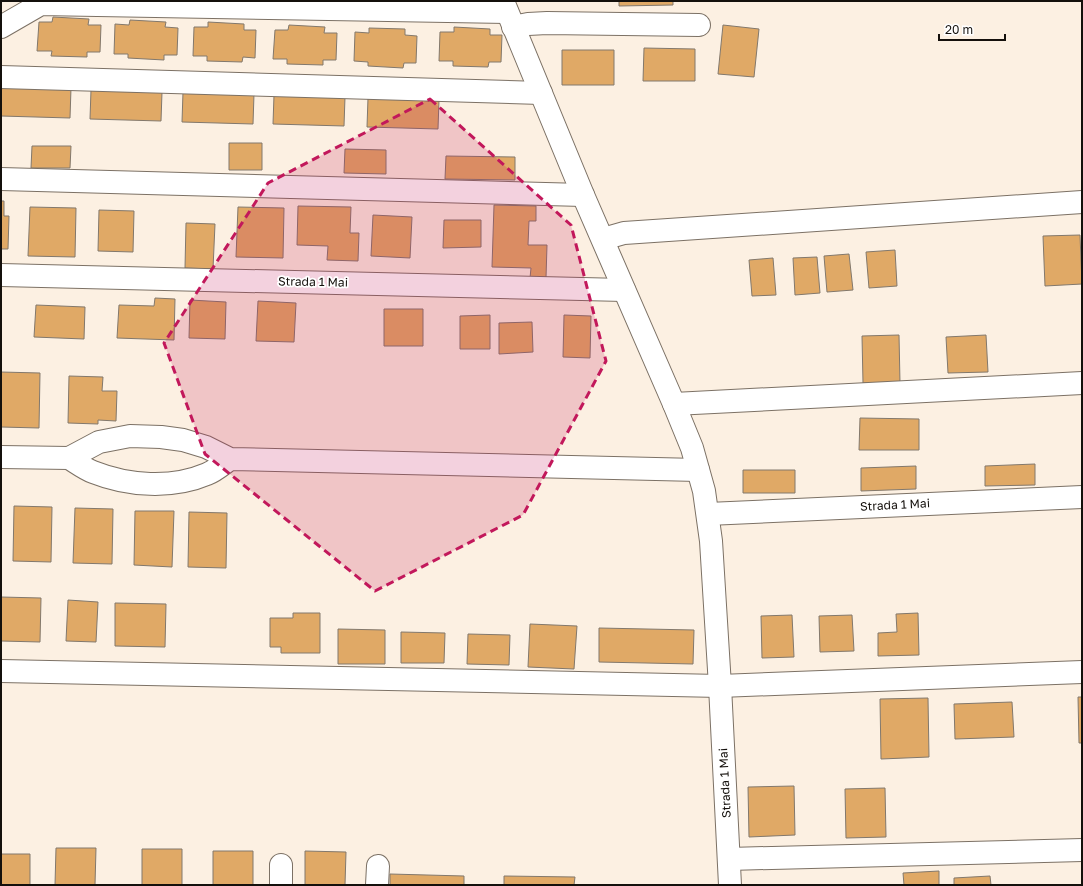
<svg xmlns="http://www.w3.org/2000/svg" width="1083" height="886" font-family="'Golos Text',sans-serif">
  <rect width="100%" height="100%" fill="#fcf0e2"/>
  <!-- building -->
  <path fill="#e0a966" stroke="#82786c" d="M 619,1 L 673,1 L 673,5 L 619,6 Z
    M 53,17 L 89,19 L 88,25 L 101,25 L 100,52 L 87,52 L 87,57 L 51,56 L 52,51 L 37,51 L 39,22 L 52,22 Z
    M 130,20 L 166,22 L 165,27 L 178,28 L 177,55 L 164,55 L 164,60 L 128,58 L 128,54 L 114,54 L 115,24 L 129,25 Z
    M 208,22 L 244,24 L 244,30 L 256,30 L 255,58 L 243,57 L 242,62 L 207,61 L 207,56 L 193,56 L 194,27 L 208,27 Z
    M 289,25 L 325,27 L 324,33 L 337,33 L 336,60 L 323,60 L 323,65 L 287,64 L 287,59 L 273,59 L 275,30 L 288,30 Z
    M 723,25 L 759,29 L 754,77 L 718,74 Z
    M 454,27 L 490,29 L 490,35 L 502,35 L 501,62 L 489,62 L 488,67 L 453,66 L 453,61 L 439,61 L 440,32 L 454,32 Z
    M 369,28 L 405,29 L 405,35 L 417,36 L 416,63 L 404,63 L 403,68 L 368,66 L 368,62 L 354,61 L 355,32 L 369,33 Z
    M 644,48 L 695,49 L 695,81 L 643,81 Z
    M 562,50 L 614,50 L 614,85 L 562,85 Z
    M 1,87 L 71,88 L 70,118 L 1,116 Z
    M 91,90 L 162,92 L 161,121 L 90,119 Z
    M 183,92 L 254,94 L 253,124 L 182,122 Z
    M 274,95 L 345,97 L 344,126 L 273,124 Z
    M 368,98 L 439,100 L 438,129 L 367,127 Z
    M 229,143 L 262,143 L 262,170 L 229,170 Z
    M 32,146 L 71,146 L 70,168 L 31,168 Z
    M 345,149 L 386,150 L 386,174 L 344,173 Z
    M 446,156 L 515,157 L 515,180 L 445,179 Z
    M 1,201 L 4,201 L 4,216 L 9,216 L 8,249 L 1,249 Z
    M 494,205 L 536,206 L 536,221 L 529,221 L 528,245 L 547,245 L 546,278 L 530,278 L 531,268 L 492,267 Z
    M 298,206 L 351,207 L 350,233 L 359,233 L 358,261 L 327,260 L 328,246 L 297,245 Z
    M 30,207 L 76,208 L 75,257 L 28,256 Z
    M 238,207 L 284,208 L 283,258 L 236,257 Z
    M 99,210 L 134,211 L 133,252 L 98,251 Z
    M 373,215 L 412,217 L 410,258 L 371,256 Z
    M 444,220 L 481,220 L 481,247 L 443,248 Z
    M 186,223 L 215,224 L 213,269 L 185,268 Z
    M 1080,235 L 1082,284 L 1045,286 L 1043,236 Z
    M 895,250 L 897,286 L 869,288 L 866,252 Z
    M 849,254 L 853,290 L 827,292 L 824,256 Z
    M 817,257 L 820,293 L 795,295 L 793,258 Z
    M 773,258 L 776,295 L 752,296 L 749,260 Z
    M 155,298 L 175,299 L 174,340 L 117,338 L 119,305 L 154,306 Z
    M 190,300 L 226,302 L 225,339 L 189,338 Z
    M 258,301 L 296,303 L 294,342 L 256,341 Z
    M 36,305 L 85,307 L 84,339 L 34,337 Z
    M 384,309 L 423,309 L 423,346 L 384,346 Z
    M 490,315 L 490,349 L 460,349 L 460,316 Z
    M 564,315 L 591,316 L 590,358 L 563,357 Z
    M 532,322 L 533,352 L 499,354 L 499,323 Z
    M 899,335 L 900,383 L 863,383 L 862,336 Z
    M 986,335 L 988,372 L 948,373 L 946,337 Z
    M 1,372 L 40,373 L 39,428 L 1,427 Z
    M 69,376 L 103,377 L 102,391 L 117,391 L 116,421 L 98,420 L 98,424 L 68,423 Z
    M 860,418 L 919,419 L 919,450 L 859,450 Z
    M 1035,464 L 1035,485 L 985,486 L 985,466 Z
    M 916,466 L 916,489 L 861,491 L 861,468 Z
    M 743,470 L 795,470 L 795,493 L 743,493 Z
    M 14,506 L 52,507 L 51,562 L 13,561 Z
    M 75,508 L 113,509 L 112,564 L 73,563 Z
    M 135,511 L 174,511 L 172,567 L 134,565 Z
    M 189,512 L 227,513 L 226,568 L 188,567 Z
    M 1,597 L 41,598 L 40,642 L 1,641 Z
    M 68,600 L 98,602 L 96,642 L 66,641 Z
    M 115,603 L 166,604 L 165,647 L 115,646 Z
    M 293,613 L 320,613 L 320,653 L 281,653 L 281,647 L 270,647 L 270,618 L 293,618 Z
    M 918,613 L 919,655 L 878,656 L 878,633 L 897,632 L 896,614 Z
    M 792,615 L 794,657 L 762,658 L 761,616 Z
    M 852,615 L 854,651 L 820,652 L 819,616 Z
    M 530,624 L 577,626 L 574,669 L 528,667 Z
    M 599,628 L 694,630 L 693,664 L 599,662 Z
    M 338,629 L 385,630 L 385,664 L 338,664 Z
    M 401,632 L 445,633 L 444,663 L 401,663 Z
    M 468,634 L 510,635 L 509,665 L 467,664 Z
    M 1078,697 L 1082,697 L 1082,743 L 1079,743 Z
    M 928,698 L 929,757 L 881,759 L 880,699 Z
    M 1012,702 L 1014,737 L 955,739 L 954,704 Z
    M 794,786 L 795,835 L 749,837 L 748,787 Z
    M 885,788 L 886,837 L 846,838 L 845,789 Z
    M 56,848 L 96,848 L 95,885 L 55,885 Z
    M 142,849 L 182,849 L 182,885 L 142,885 Z
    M 213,851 L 253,851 L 253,885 L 213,885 Z
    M 305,851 L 346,852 L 345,885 L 305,885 Z
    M 1,854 L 30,854 L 30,885 L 1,885 Z
    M 939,871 L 939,885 L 904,885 L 903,873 Z
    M 390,874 L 464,876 L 464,885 L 390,885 Z
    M 504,876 L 575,877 L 574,885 L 504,885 Z
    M 990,876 L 991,885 L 954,885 L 954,878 Z"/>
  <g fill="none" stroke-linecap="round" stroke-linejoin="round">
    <defs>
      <path id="minor" d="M 40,4 L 507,12
        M 1,27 L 46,1
        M 513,27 L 528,24 L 547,23 L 699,25
        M 1,77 L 541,93
        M 1,179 L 583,195
        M 603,239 L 624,233 L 1082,202
        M 1,275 L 624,290
        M 674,404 L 1082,383
        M 1,457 L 69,458 L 99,442 L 130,436 L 161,437 L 183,440 L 206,447 L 230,459 L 698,470
        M 69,458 C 77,463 85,469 93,472 C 128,486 172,489 207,474 C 215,471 223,464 230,459
        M 708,514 L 1082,497
        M 1,671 L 720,686 L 1082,672
        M 729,859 L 1082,850
        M 281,885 L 281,865
        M 377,885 L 378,866"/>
      <path id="tertiary" d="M 503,1 L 583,195 L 674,404 L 692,448 L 704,491 L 711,541 L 720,686 L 730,885"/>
    </defs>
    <!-- minor casing -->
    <use href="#minor" stroke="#7c7165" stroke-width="24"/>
    <!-- tertiary casing -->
    <use href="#tertiary" stroke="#7c7165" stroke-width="24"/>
    <!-- minor -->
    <use href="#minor" stroke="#fff" stroke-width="22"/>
    <!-- tertiary -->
    <use href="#tertiary" stroke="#fff" stroke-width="22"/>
  </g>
  <!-- marked area -->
  <path fill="#c2185b" fill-opacity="0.2" stroke="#c2185b" stroke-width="3" stroke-dasharray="8 5" stroke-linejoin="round" d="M 430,99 L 571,225 L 606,361 L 523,515 L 375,591 L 205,454 L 164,343 L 268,183 Z"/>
  <g text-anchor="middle" stroke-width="3.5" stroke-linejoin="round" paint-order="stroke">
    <!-- street labels -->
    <g font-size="12" fill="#14100c" stroke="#fff">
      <text transform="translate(313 282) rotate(1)" y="4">Strada 1 Mai</text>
      <text transform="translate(895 505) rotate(-3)" y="4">Strada 1 Mai</text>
      <text transform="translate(725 783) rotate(-93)" y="4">Strada 1 Mai</text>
    </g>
  </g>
  <!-- border -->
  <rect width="1083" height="886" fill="none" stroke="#14100c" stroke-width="4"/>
  <!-- scale -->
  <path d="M939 34v6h66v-6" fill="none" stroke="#14100c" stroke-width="2"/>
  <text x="945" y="34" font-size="12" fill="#14100c" stroke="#ffffff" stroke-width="3" paint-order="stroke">20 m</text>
</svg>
